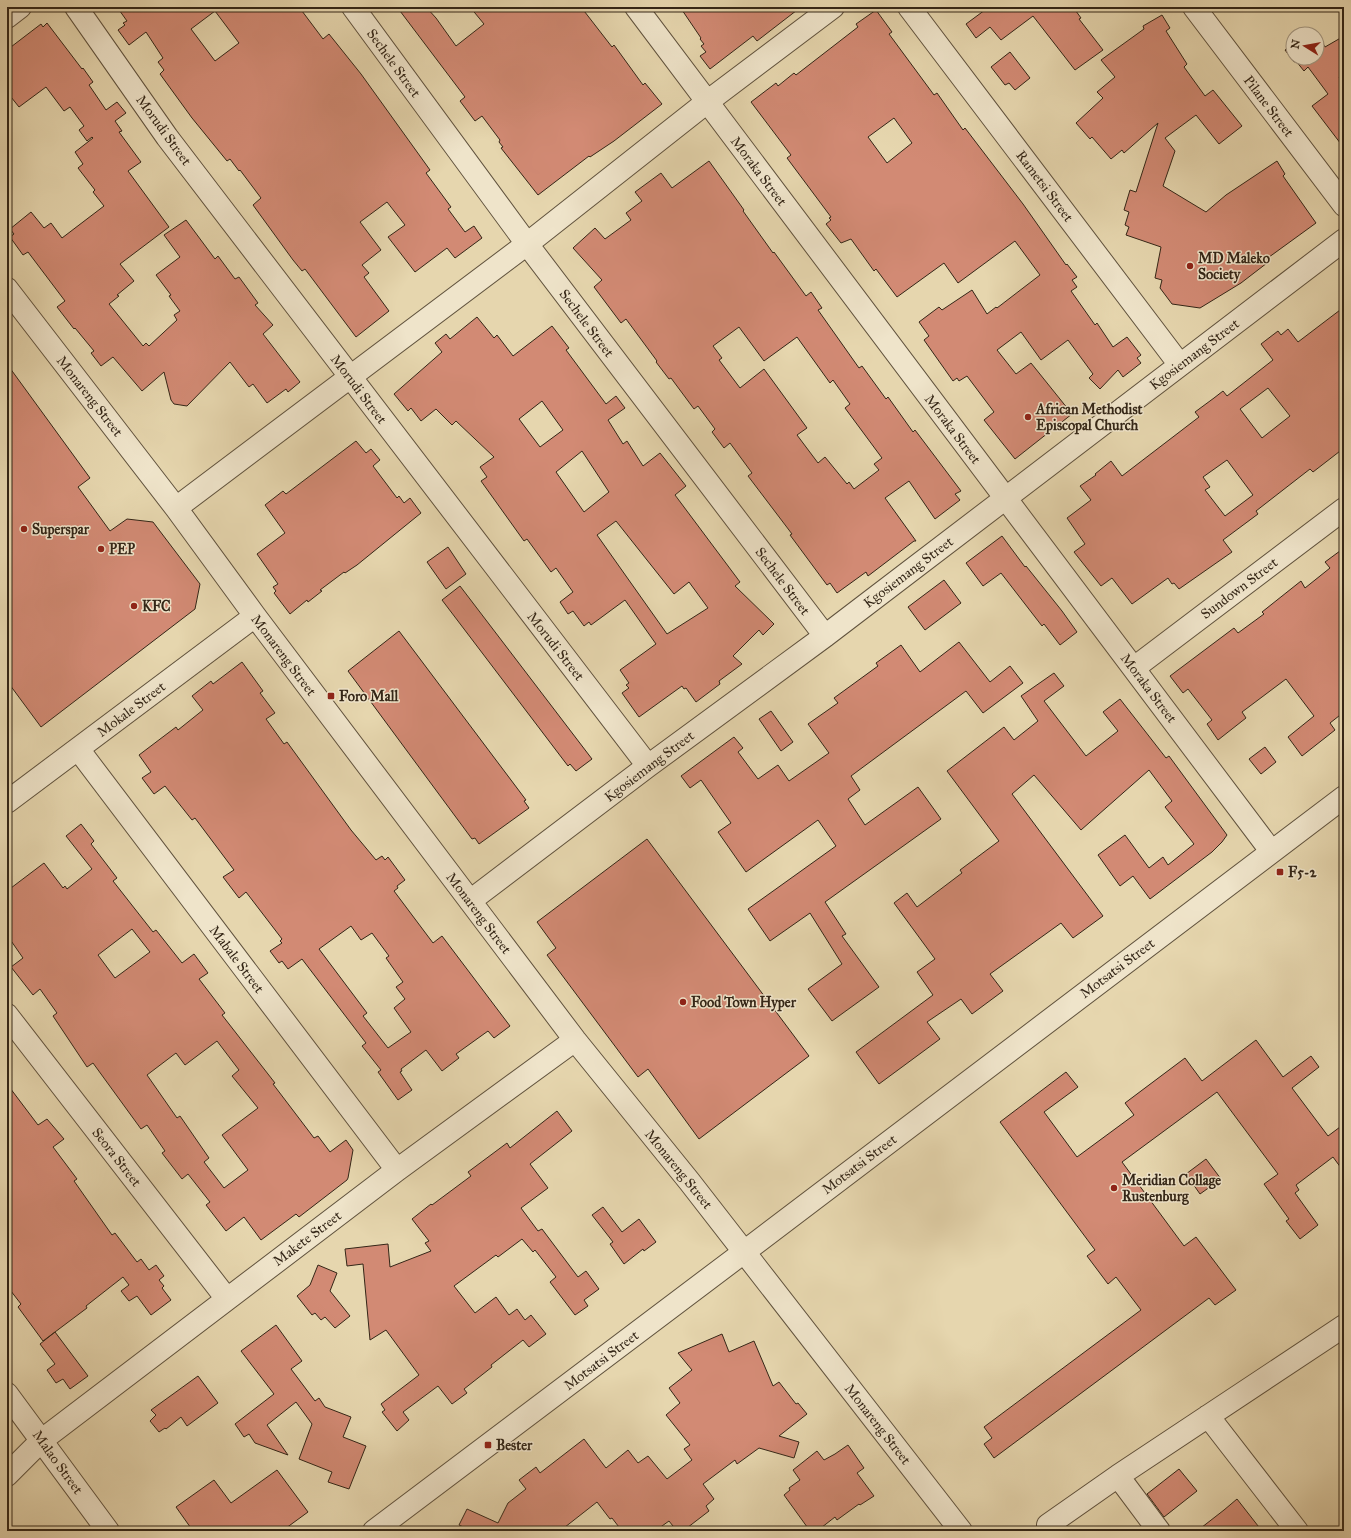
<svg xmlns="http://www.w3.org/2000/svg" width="1351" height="1538" font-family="'IM FELL Great Primer',serif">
  <rect width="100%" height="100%" fill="#e6d6ae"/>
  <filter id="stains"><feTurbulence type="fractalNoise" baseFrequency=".005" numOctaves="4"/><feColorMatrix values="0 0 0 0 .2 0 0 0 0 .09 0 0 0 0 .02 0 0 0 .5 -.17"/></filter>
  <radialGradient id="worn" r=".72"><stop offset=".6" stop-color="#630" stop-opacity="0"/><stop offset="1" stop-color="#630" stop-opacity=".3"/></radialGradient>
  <!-- building -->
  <path fill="#d28a74" stroke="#342617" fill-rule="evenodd" d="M 117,7 L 299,7 L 323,39 L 329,34 L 361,74 L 430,170 L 426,173 L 451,207 L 448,209 L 465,232 L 474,226 L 482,238 L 455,258 L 447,248 L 415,272 L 388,237 L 405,225 L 387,202 L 360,222 L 381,250 L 362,265 L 369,273 L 364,277 L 389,311 L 356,337 L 305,269 L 302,271 L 293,260 L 253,205 L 261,198 L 240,170 L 239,171 L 230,159 L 227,161 L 192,118 L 160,74 L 164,70 L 158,62 L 163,58 L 146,32 L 129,45 L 118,30 L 125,25 L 123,23 L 127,21 ZM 215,11 L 239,43 L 215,61 L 191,29 Z
    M 397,7 L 426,7 L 436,18 L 456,46 L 484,24 L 470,7 L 581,7 L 612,47 L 614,45 L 643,85 L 645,83 L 662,104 L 614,141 L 590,157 L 589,156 L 538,195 L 501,148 L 503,147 L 499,142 L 500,140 L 482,116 L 475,121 L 460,101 L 465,97 Z
    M 680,7 L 801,7 L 757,41 L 753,36 L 710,69 L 700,56 L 706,52 L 701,46 L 704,44 L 700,39 L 701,38 Z
    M 989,7 L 1073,7 L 1081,18 L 1079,19 L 1103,50 L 1075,70 L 1033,16 L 1001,40 L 990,27 L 976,38 L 966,24 Z
    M 876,10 L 892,32 L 889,34 L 934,95 L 937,93 L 963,130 L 965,128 L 1023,204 L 1066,265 L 1067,264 L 1077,277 L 1072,280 L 1077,287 L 1071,291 L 1095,325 L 1097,323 L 1113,347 L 1127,337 L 1141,355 L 1137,358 L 1141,363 L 1123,377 L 1118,370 L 1100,389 L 1089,378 L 1093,374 L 1068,340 L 1041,360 L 1021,332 L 997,350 L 1016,374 L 1031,363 L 1072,414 L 1015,459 L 984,420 L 994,412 L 967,376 L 959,381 L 957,378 L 953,381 L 924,340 L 929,336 L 919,322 L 939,307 L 942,310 L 972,290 L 987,314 L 996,307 L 997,308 L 1040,275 L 1015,241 L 958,283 L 944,263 L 897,297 L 876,269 L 874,271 L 851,239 L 841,243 L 826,224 L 831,220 L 829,218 L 831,217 L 787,158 L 791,155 L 751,102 L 776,83 L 778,86 L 794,73 L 796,75 L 858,27 L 856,24 ZM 894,118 L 912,143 L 887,163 L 868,137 Z
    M 1162,15 L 1170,28 L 1166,31 L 1187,64 L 1184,67 L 1205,96 L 1213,90 L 1242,126 L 1219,144 L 1196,115 L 1165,138 L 1175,151 L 1163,186 L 1206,212 L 1226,195 L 1277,161 L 1285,174 L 1283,176 L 1316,223 L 1265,260 L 1267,263 L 1241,283 L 1200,308 L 1172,304 L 1160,288 L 1162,280 L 1155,278 L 1161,247 L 1126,235 L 1129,227 L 1125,225 L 1129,212 L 1124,210 L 1130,190 L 1136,192 L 1158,123 L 1124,153 L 1122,150 L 1111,159 L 1092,137 L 1090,139 L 1076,123 L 1103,98 L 1097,92 L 1115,77 L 1101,60 L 1144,29 L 1143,26 Z
    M 47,23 L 82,69 L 83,68 L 93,82 L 89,85 L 106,110 L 117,102 L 126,113 L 115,121 L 122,131 L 119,132 L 141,162 L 128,171 L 169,227 L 120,264 L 134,281 L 117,295 L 119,296 L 109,304 L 143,346 L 146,343 L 149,346 L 177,320 L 174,315 L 180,311 L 169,296 L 171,295 L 156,275 L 180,257 L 164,235 L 186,220 L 215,259 L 218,256 L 235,279 L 239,277 L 258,303 L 255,305 L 273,325 L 263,334 L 300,382 L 288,392 L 286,389 L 267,403 L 253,384 L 249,387 L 230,362 L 187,406 L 174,404 L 171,400 L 164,372 L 142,391 L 113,357 L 101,366 L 91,353 L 94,351 L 75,328 L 74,329 L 57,307 L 65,301 L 28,252 L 23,255 L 10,237 L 14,234 L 10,229 L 31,212 L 44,228 L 51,223 L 62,238 L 104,206 L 93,192 L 95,190 L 78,168 L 83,164 L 75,152 L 93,138 L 92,137 L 87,141 L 79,130 L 84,126 L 70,107 L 64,111 L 46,87 L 19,107 L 7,92 L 7,50 L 41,24 L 43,27 Z
    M 1344,36 L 1344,73 L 1339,77 L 1343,83 L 1344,82 L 1344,148 L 1312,106 L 1328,94 L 1308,67 L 1304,71 L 1296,61 L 1294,62 L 1285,50 L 1293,44 L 1293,58 L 1317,58 L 1317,43 L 1321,40 L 1325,47 Z
    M 1010,52 L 1030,78 L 1015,90 L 1009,83 L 1005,85 L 991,67 Z
    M 709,161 L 744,210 L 743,211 L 773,253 L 774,252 L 806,296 L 811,292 L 822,308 L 818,310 L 859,368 L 862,366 L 886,399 L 888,397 L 913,432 L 915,430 L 961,491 L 955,494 L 960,500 L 935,519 L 909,481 L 885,498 L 916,541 L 914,541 L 868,576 L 866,572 L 837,593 L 830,583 L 827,585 L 790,535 L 792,534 L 748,476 L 752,473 L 730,443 L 724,448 L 712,432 L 715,429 L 698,406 L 694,409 L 671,378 L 669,379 L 656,362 L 657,361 L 626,319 L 621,323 L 594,287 L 602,280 L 573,248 L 595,228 L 605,239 L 631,220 L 626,213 L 642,201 L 635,192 L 661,173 L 672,188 ZM 739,327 L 764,361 L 797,337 L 830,383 L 833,380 L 850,404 L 845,408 L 882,458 L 874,464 L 879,470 L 854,489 L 849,482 L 847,484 L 825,457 L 818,463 L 797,435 L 807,428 L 764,369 L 740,388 L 719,360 L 722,358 L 713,346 Z
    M 1344,307 L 1344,448 L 1313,472 L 1310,469 L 1256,511 L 1258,514 L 1223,540 L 1232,552 L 1179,589 L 1174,583 L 1172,584 L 1168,578 L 1132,604 L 1112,578 L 1101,586 L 1074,552 L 1085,544 L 1067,518 L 1091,500 L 1080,486 L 1096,475 L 1095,474 L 1111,461 L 1122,476 L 1199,417 L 1195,412 L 1214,398 L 1223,391 L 1227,396 L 1273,360 L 1261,344 L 1278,331 L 1281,335 L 1288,329 L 1298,342 ZM 1268,388 L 1290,416 L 1262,438 L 1240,409 ZM 1227,460 L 1253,495 L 1225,516 L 1205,490 L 1210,487 L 1203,477 Z
    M 477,317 L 494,338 L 497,335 L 513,356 L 552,326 L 569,348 L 566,350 L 606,404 L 616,396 L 625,408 L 608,420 L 623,444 L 627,441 L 643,466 L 660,453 L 686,486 L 675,495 L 740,582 L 735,586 L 774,624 L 763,635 L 759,630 L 733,656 L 742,664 L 719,681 L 720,684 L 696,702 L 686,688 L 684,689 L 682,686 L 639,717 L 622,693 L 629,688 L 626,685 L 629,683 L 620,670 L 656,644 L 625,600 L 591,625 L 589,622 L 584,626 L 573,611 L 568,614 L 560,602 L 573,592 L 556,568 L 551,572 L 527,539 L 524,541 L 481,481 L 487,477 L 480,467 L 494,457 L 456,421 L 452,425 L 436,409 L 421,421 L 411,408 L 408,411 L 394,394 L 442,352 L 435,343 L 446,334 L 450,339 ZM 542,401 L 563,430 L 540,447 L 519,419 ZM 582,451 L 609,492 L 584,512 L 556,472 ZM 616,521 L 674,594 L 689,582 L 708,608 L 667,634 L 597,535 Z
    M 7,364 L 90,478 L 78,487 L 110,531 L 127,519 L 153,522 L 200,584 L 195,609 L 41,727 L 7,681 Z
    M 356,441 L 366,453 L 371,449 L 380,460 L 373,466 L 397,498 L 399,496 L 404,503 L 410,498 L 421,513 L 357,565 L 345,573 L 344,572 L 320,590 L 322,591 L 308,602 L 307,600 L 290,614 L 274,593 L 276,591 L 273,587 L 278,584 L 257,554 L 285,533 L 265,505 L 283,491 L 286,494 Z
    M 1002,536 L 1025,567 L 1026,566 L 1062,611 L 1077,632 L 1060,645 L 1044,624 L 1042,626 L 1001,573 L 983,586 L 966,563 Z
    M 448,547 L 466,574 L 446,589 L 427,562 Z
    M 1344,548 L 1344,712 L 1330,723 L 1335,730 L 1302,756 L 1288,737 L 1314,716 L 1286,679 L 1242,712 L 1246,718 L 1218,740 L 1207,724 L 1212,720 L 1188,689 L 1183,693 L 1170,676 L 1234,628 L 1238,633 L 1264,614 L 1262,612 L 1301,581 L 1305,588 L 1330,568 L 1325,562 Z
    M 944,580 L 961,603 L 925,630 L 908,607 Z
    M 460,586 L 592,759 L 576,771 L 570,764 L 568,766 L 442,600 Z
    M 399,631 L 526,800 L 524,801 L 529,808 L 479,844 L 475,838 L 472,839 L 348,671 Z
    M 959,642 L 990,682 L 1010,666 L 1023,683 L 983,713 L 966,691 L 851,776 L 860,790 L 848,799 L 865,825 L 918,787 L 941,819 L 825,902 L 846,934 L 842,936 L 879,987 L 832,1021 L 808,989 L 842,964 L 810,913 L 770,941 L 748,909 L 836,846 L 818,820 L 746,872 L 718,832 L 731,823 L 701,780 L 690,788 L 681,776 L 734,737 L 743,748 L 738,752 L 758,779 L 778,765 L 789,781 L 829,753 L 808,724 L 838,703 L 834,698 L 878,666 L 876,663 L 901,645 L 920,672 Z
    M 242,662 L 263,691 L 260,693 L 275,713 L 266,719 L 284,744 L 287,742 L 351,830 L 376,860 L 382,856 L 385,860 L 388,857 L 405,880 L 397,886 L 398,888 L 394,891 L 433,943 L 442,936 L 510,1026 L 494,1038 L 488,1031 L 456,1054 L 459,1058 L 442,1071 L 426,1050 L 401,1069 L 402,1071 L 400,1072 L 412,1090 L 398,1100 L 378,1072 L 381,1070 L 362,1046 L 366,1043 L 302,959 L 288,969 L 282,961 L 279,963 L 270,951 L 282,943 L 280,941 L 282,939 L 246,892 L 239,898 L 223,877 L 234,870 L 195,818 L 192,820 L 165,786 L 154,794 L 142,778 L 151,772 L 139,755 L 176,727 L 178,730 L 203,710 L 192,696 L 211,681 L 213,684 ZM 351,926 L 361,940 L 372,933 L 389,956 L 386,958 L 403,982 L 396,987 L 405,999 L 394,1008 L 411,1032 L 388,1048 L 363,1016 L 367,1013 L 319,949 Z
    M 1054,673 L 1064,686 L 1044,701 L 1086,756 L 1118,731 L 1103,712 L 1120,699 L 1166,758 L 1169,756 L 1227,835 L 1222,842 L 1212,852 L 1150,899 L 1133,876 L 1120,886 L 1098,855 L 1125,835 L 1149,868 L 1163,857 L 1168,865 L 1194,844 L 1165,807 L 1172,801 L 1149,770 L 1081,830 L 1034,775 L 1012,794 L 1103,916 L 1073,938 L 1061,923 L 990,974 L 1003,991 L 972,1014 L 961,999 L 927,1022 L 940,1039 L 879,1084 L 856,1052 L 933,995 L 917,972 L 935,959 L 894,903 L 907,893 L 917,907 L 962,873 L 960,870 L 999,841 L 947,771 L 1004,727 L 1014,740 L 1038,721 L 1021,696 Z
    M 771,711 L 793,742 L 781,751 L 759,719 Z
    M 1265,747 L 1276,762 L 1261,774 L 1249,759 Z
    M 81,824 L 94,841 L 91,844 L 117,878 L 113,881 L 153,932 L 156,930 L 182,963 L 194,954 L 208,973 L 199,979 L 225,1013 L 222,1015 L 275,1083 L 273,1084 L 314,1138 L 318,1136 L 330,1152 L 346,1140 L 353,1150 L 348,1178 L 347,1180 L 299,1217 L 296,1214 L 261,1240 L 244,1217 L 226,1231 L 206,1205 L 210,1202 L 188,1174 L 182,1179 L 162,1153 L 165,1151 L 147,1125 L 141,1129 L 93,1063 L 87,1067 L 53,1016 L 57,1013 L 40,989 L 33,995 L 11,967 L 23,958 L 7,935 L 7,891 L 44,863 L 63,888 L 65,886 L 67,889 L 92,869 L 66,836 ZM 132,929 L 150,952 L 115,978 L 98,955 ZM 217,1041 L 239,1070 L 232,1076 L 258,1108 L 222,1135 L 248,1170 L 224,1188 L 204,1162 L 209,1158 L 180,1116 L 177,1118 L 147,1075 L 176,1053 L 185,1065 Z
    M 647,839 L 809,1056 L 699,1139 L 648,1069 L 638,1077 L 547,955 L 556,948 L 537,922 Z
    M 1256,1040 L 1283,1077 L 1311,1056 L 1319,1067 L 1292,1088 L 1328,1136 L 1344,1124 L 1344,1172 L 1333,1157 L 1296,1185 L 1299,1190 L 1295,1193 L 1318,1225 L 1300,1239 L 1286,1221 L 1289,1219 L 1264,1184 L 1278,1174 L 1217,1092 L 1122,1162 L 1184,1246 L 1196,1237 L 1236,1290 L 1215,1305 L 1209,1298 L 994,1458 L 984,1444 L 992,1438 L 984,1427 L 1141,1310 L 1116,1277 L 1108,1284 L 1087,1256 L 1095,1250 L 1000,1122 L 1066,1072 L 1078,1087 L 1044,1112 L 1077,1157 L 1134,1115 L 1125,1103 L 1185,1058 L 1202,1081 Z
    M 7,1084 L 38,1125 L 47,1119 L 64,1139 L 53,1147 L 77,1179 L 74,1181 L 112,1235 L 115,1233 L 137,1262 L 141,1259 L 149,1270 L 156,1265 L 164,1276 L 159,1280 L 164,1286 L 162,1288 L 171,1300 L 151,1315 L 137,1296 L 129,1301 L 121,1291 L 129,1285 L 123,1277 L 86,1306 L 87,1308 L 43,1341 L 18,1307 L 21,1304 L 7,1286 Z
    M 557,1111 L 572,1131 L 530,1164 L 548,1188 L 521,1208 L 538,1231 L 542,1229 L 578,1277 L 586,1271 L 599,1289 L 584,1300 L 588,1306 L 575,1315 L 550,1282 L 556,1277 L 535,1250 L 533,1252 L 522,1239 L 498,1257 L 496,1255 L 454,1286 L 475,1313 L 496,1297 L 509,1315 L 517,1309 L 525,1320 L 531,1315 L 546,1334 L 529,1347 L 523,1340 L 491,1365 L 492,1367 L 464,1389 L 467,1393 L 452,1404 L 438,1386 L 403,1412 L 409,1420 L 397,1431 L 382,1412 L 385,1410 L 381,1404 L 419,1375 L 386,1330 L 370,1340 L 363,1264 L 347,1266 L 345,1249 L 388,1244 L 390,1267 L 431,1251 L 425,1243 L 429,1241 L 412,1219 L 431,1204 L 432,1205 L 471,1176 L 468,1172 L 507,1143 L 510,1148 Z
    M 1206,1159 L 1221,1179 L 1200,1194 L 1186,1174 Z
    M 603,1207 L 622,1232 L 639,1219 L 656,1242 L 644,1251 L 643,1249 L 624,1264 L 610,1244 L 613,1242 L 592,1215 Z
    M 318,1265 L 337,1273 L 330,1291 L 350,1316 L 335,1328 L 325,1317 L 321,1320 L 315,1313 L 312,1315 L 297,1296 L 310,1285 Z
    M 276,1325 L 302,1361 L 291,1369 L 315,1401 L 319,1398 L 325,1407 L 351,1417 L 343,1437 L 366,1446 L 349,1489 L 328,1482 L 332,1472 L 299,1459 L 312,1424 L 296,1402 L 267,1425 L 288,1455 L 255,1443 L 249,1434 L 244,1437 L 235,1424 L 274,1394 L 241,1351 Z
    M 55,1332 L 88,1376 L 70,1389 L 63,1379 L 56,1383 L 47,1370 L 55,1364 L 40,1344 Z
    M 722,1334 L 729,1352 L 754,1341 L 773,1386 L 779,1382 L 796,1404 L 798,1403 L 807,1414 L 779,1436 L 799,1442 L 794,1458 L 759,1448 L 737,1464 L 735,1460 L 703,1484 L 714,1499 L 706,1506 L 709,1511 L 683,1531 L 677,1531 L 669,1521 L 655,1531 L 622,1531 L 612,1518 L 610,1519 L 597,1502 L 560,1531 L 472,1531 L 459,1525 L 467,1509 L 498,1523 L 508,1503 L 526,1489 L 519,1480 L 536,1467 L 540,1473 L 584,1439 L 606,1468 L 628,1450 L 638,1463 L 648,1456 L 667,1479 L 692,1460 L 684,1449 L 690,1445 L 666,1415 L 680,1403 L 669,1388 L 692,1370 L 678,1353 Z
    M 198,1376 L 218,1403 L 187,1426 L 181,1417 L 166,1429 L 165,1428 L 159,1432 L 150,1421 L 156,1415 L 151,1410 Z
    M 848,1445 L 864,1468 L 857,1473 L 874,1496 L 860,1505 L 859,1504 L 837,1520 L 835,1517 L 817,1531 L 810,1531 L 784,1495 L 790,1490 L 789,1488 L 800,1480 L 793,1470 L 817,1451 L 824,1460 L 835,1454 Z
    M 1179,1469 L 1197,1491 L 1164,1517 L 1147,1494 Z
    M 277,1470 L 308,1512 L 282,1531 L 193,1531 L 176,1507 L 214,1480 L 231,1503 Z
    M 1237,1499 L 1262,1531 L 1197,1531 L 1224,1510 Z"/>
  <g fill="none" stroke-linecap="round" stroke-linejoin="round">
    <defs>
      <path id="minor" d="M 76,7 L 167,137 L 648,766
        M 353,7 L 527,244 L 825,636
        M 636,7 L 1271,851
        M 909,7 L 1180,365
        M 1194,7 L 1344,205
        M 7,17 L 20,7
        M 7,289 L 176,508 L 255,616 L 575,1040 L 689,1181 L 961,1531
        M 176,508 L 527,244 L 707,102 L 833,7
        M 1134,668 L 1344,509
        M 78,749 L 397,1170
        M 7,802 L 255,616
        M 470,901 L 648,766 L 825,636 L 1344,240
        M 7,1015 L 227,1299
        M 7,1394 L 108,1531
        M 1208,1416 L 1297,1531
        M 7,1475 L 42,1440 L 397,1170 L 575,1040
        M 1118,1476 L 1159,1531
        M 1048,1525 L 1118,1476 L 1344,1326
        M 374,1531 L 744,1252 L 1344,797"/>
    </defs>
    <!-- minor casing -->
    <use href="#minor" stroke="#60523d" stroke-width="24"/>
    <!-- minor -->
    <use href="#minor" stroke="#efe4ca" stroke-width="22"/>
  </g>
  <!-- markers -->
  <g fill="#8f2418" stroke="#efe4ca" stroke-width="1.5">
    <circle cx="1190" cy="266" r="4"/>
    <circle cx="1028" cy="417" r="4"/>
    <circle cx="24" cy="529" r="4"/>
    <circle cx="101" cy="549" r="4"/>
    <circle cx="134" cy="606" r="4"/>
    <rect x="327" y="692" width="8" height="8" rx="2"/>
    <rect x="1276" y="868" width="8" height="8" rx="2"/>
    <circle cx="683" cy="1002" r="4"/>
    <circle cx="1114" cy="1188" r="4"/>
    <rect x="484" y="1441" width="8" height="8" rx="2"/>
  </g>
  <g text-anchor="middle" stroke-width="3" stroke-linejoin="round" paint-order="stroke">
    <!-- street labels -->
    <g font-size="14" fill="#342617" stroke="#efe4ca">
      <text transform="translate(394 63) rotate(54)" y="5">Sechele Street</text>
      <text transform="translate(1269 106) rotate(53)" y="5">Pilane Street</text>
      <text transform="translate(164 130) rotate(54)" y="5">Morudi Street</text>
      <text transform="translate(759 171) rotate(53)" y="5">Moraka Street</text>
      <text transform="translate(1045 186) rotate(53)" y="5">Rametsi Street</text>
      <text transform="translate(587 323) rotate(53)" y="5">Sechele Street</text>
      <text transform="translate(1194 354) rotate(-37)" y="5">Kgosiemang Street</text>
      <text transform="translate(359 389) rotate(53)" y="5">Morudi Street</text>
      <text transform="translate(90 396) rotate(52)" y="5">Monareng Street</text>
      <text transform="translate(953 429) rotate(53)" y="5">Moraka Street</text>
      <text transform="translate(908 572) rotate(-37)" y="5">Kgosiemang Street</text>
      <text transform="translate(783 581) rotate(53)" y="5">Sechele Street</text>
      <text transform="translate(1239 588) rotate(-37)" y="5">Sundown Street</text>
      <text transform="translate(556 646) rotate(52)" y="5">Morudi Street</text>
      <text transform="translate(284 655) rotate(53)" y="5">Monareng Street</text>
      <text transform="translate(1149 688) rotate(53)" y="5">Moraka Street</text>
      <text transform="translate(131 709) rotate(-37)" y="5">Mokale Street</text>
      <text transform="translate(649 766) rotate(-37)" y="5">Kgosiemang Street</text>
      <text transform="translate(479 913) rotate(53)" y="5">Monareng Street</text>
      <text transform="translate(237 959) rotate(53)" y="5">Mabale Street</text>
      <text transform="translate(1117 968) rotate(-37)" y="5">Motsatsi Street</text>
      <text transform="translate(117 1157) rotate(52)" y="5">Seora Street</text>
      <text transform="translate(859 1164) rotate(-37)" y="5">Motsatsi Street</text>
      <text transform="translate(679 1169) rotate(51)" y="5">Monareng Street</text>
      <text transform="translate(307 1238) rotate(-37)" y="5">Makete Street</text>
      <text transform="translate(601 1360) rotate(-37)" y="5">Motsatsi Street</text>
      <text transform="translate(878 1424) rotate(52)" y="5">Monareng Street</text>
      <text transform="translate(58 1462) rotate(54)" y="5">Malao Street</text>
    </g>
    <!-- poi labels -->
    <g font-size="14" font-weight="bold" fill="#342617" stroke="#efe4ca" text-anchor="start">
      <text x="1198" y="263">MD Maleko<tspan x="1198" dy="16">Society</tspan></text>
      <text x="1036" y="414">African Methodist<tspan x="1036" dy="16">Episcopal Church</tspan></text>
      <text x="32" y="534">Superspar</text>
      <text x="109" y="554">PEP</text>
      <text x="142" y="611">KFC</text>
      <text x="339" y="701">Foro Mall</text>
      <text x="1288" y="877">F5-2</text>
      <text x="691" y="1007">Food Town Hyper</text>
      <text x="1122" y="1185">Meridian Collage<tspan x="1122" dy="16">Rustenburg</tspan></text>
      <text x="496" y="1450">Bester</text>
    </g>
  </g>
  <!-- margin -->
  <rect width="1351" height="1538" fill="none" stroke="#e6d6ae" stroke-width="24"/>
  <rect x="8" y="8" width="1335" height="1522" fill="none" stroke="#342617" stroke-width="2"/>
  <rect x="12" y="12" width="1327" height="1514" fill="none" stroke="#342617"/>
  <!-- north arrow -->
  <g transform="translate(1305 46) rotate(281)"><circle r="19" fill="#efe4ca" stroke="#a49882"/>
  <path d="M0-3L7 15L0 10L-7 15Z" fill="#8f2418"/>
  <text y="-6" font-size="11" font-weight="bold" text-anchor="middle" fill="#342617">N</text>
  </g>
  <rect width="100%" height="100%" filter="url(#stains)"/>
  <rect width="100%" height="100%" fill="url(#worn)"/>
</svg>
